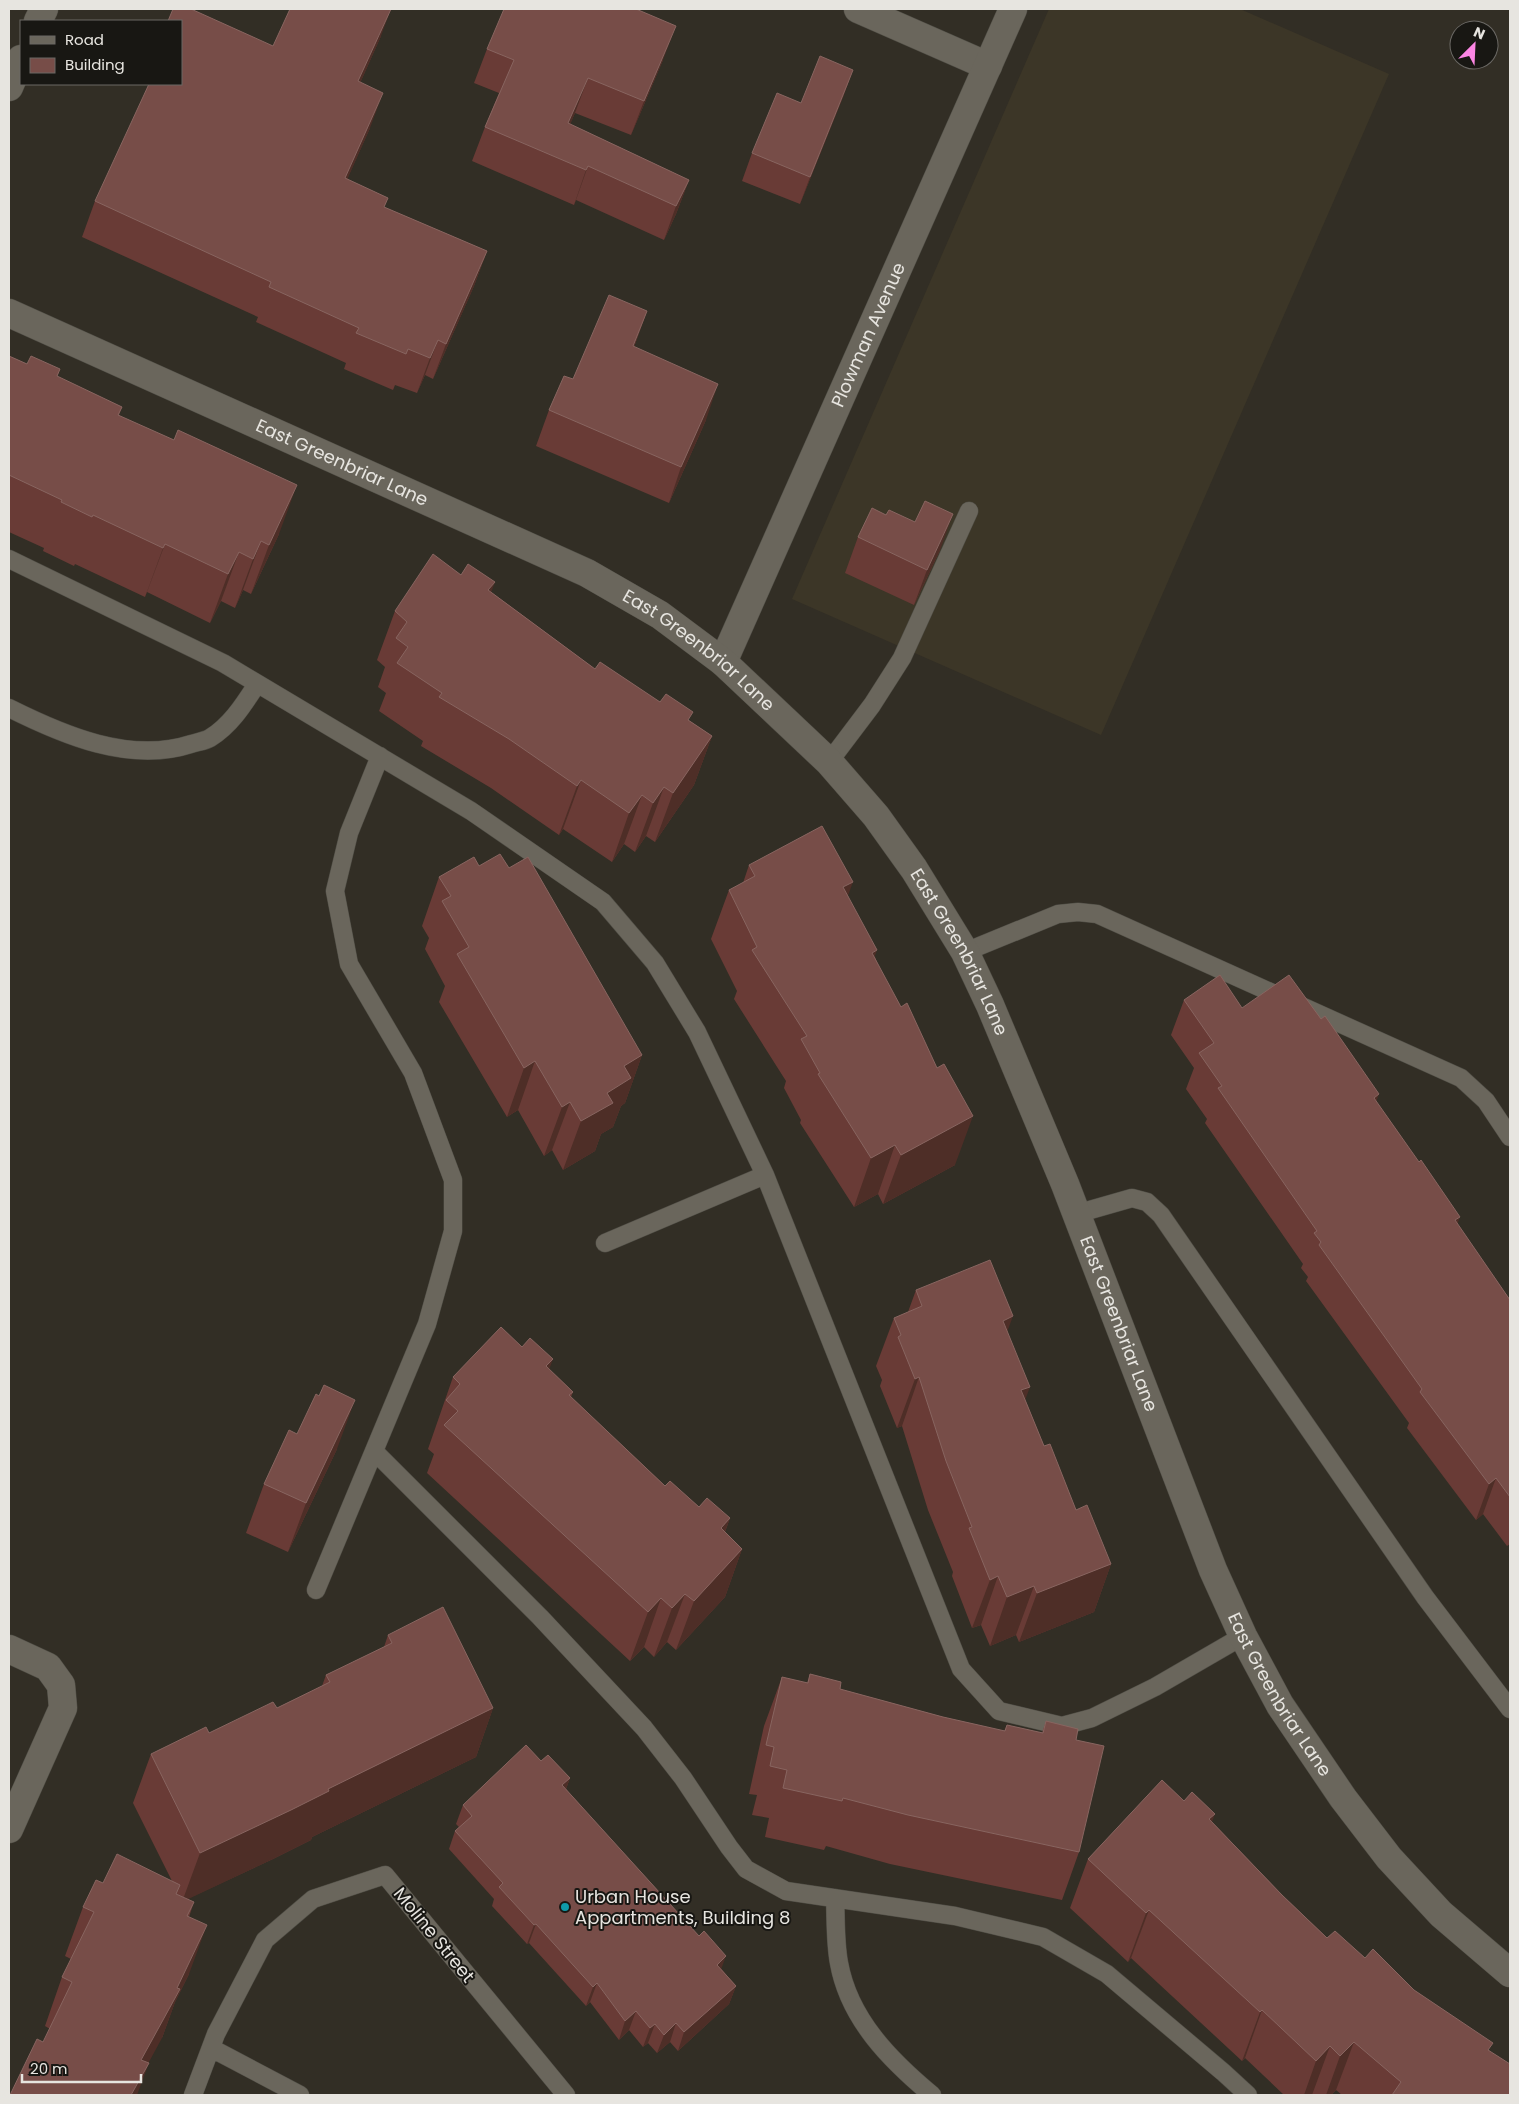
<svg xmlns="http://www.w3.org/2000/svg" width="1519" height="2104" font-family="Poppins,sans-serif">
  <rect width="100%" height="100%" fill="#322e25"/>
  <!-- built -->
  <path fill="#3c3627" d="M 1049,9 L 1240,9 L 1389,74 L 1101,735 L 792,599 Z"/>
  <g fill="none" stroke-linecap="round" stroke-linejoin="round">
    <defs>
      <path id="service" d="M 9,559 L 223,663 L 471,811 L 603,902 L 655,963 L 697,1032 L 765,1175 L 961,1669 L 999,1711 L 1062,1726 L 1092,1718 L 1155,1687 L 1243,1636
        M 9,708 C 63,735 130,764 191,744 C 197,742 205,741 210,738 C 231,725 244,704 257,684
        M 829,762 L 872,705 L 902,658 L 969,511
        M 965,952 L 1058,914 L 1078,912 L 1097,914 L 1461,1078 L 1486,1101 L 1510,1137
        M 1076,1214 L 1132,1198 L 1147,1202 L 1161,1215 L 1425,1597 L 1510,1709
        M 605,1243 L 765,1175
        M 374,1451 L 540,1617 L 644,1728 L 683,1778 L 729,1847 L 746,1869 L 786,1891 L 955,1916 L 1043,1937 L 1107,1974 L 1223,2072 L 1248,2095
        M 316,1590 L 427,1324 L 453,1231 L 453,1180 L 413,1073 L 349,964 L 335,891 L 349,833 L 380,756
        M 835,1898 C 836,1919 835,1942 839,1963 C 849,2019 890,2060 932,2095
        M 211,2048 L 300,2095
        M 193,2095 L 216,2034 L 265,1940 L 313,1899 L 385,1875 L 566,2095"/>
      <g id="minor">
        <path d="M 858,9 L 988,66"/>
        <path d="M 38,21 L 44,9"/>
        <path d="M 9,87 L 21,59"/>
        <path id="s1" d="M 723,662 L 1013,9"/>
        <path d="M 9,1649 L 48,1667 L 61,1685 L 63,1708 L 9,1829"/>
      </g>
      <g id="tertiary">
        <path id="s2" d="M 9,313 L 587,573 L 660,615 L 723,662 L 829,762 L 876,816 L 914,869 L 965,952 L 990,1005 L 1065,1184 L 1213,1570 L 1243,1636 L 1280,1705 L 1343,1798 L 1389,1858 L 1441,1914 L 1510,1973"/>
      </g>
    </defs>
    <!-- service casing -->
    <use href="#service" stroke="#4f4d45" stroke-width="19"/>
    <!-- minor casing -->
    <use href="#minor" stroke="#4f4d45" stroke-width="29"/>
    <!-- tertiary casing -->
    <use href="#tertiary" stroke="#4f4d45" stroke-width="29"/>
    <!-- service -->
    <use href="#service" stroke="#6a665c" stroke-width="18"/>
    <!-- minor -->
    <use href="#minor" stroke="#6a665c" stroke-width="28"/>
    <!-- tertiary -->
    <use href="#tertiary" stroke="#6a665c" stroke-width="28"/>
  </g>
  <!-- wall -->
  <path fill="#693b36" d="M 381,36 L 360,83 L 370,128 L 347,179 L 388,198 L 384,207 L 487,251 L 474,286 L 433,379 L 425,375 L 417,393 L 395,385 L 393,390 L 344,369 L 346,363 L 256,322 L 258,317 L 82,237 L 95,201 L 273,46 Z
    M 487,49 L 663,60 L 631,135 L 575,113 L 570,124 L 689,180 L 676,214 L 664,240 L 576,200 L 574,205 L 472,161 L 485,127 L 499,93 L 474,83 Z
    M 853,70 L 843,97 L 800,204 L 742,181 L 752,153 L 801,103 Z
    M 647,311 L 634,347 L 706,420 L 669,503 L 536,446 L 549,410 L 573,379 Z
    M 9,356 L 27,364 L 60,369 L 57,377 L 122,407 L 119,415 L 279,534 L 251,594 L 243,590 L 235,608 L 221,601 L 210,623 L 147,592 L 145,597 L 75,564 L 74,566 L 43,551 L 44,548 L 9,532 Z
    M 886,515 L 915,522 L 940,550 L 914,605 L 845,573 L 858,537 Z
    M 461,575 L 491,592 L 595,669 L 660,702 L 690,721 L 712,736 L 694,785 L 655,842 L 646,836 L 635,852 L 624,844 L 612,862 L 563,829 L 559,835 L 491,788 L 421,746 L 423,741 L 379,711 L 386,693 L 378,687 L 385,667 L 377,660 L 395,611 Z
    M 749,865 L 848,896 L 875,957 L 955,1165 L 883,1204 L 878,1194 L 854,1207 L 800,1123 L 801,1120 L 784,1088 L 786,1081 L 734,999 L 737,991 L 711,939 L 729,890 L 743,883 Z
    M 479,866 L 509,868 L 642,1055 L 625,1103 L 621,1106 L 613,1127 L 601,1134 L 595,1151 L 563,1170 L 552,1150 L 544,1156 L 518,1110 L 507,1117 L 439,1002 L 445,986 L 425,949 L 429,938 L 422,926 L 439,877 Z
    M 1184,1000 L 1242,1008 L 1376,1102 L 1457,1224 L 1510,1300 L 1510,1544 L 1507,1546 L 1483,1514 L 1476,1520 L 1407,1428 L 1409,1423 L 1306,1281 L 1308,1277 L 1301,1268 L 1303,1264 L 1205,1123 L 1207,1119 L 1186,1089 L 1194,1068 L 1171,1035 Z
    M 916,1290 L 1007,1331 L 1025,1399 L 1044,1446 L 1076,1510 L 1111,1564 L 1094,1612 L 1019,1642 L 1016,1635 L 990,1646 L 981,1625 L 972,1628 L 952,1576 L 953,1572 L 928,1510 L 902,1426 L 897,1428 L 880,1386 L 882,1380 L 876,1366 L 894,1318 L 908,1312 Z
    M 522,1347 L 549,1369 L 573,1392 L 571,1397 L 665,1486 L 699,1507 L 730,1518 L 725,1532 L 742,1549 L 725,1597 L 676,1650 L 667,1642 L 654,1657 L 644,1647 L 630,1661 L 427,1473 L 434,1454 L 428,1449 L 453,1377 Z
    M 297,1434 L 337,1449 L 288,1552 L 246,1533 L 264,1484 Z
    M 388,1635 L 493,1708 L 476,1757 L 312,1837 L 311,1840 L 273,1859 L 187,1899 L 194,1902 L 189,1917 L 189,1974 L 175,2002 L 162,2038 L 43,2042 L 50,2029 L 45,2026 L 62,1977 L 71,1959 L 65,1956 L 83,1907 L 103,1883 L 172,1881 L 133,1803 L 151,1754 L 209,1733 L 277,1708 L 322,1686 L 326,1675 L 384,1647 Z
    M 810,1674 L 840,1689 L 943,1717 L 1004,1731 L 1007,1725 L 1042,1733 L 1046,1721 L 1076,1740 L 1079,1852 L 1062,1900 L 890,1864 L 826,1846 L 824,1850 L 765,1837 L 769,1818 L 752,1815 L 757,1795 L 749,1794 L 764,1726 L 782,1677 L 807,1683 Z
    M 541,1761 L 570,1778 L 566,1789 L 736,1986 L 729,2004 L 678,2051 L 670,2042 L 657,2053 L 648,2043 L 643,2047 L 629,2030 L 619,2040 L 590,2002 L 586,2006 L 529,1943 L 527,1944 L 492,1906 L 494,1899 L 449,1849 L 455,1831 L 459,1827 L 456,1824 L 463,1805 Z
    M 1212,1822 L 1282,1895 L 1327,1938 L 1365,1958 L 1414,1990 L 1490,2051 L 1510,2095 L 1342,2095 L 1336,2090 L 1331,2095 L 1284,2095 L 1245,2058 L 1242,2061 L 1131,1958 L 1128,1962 L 1070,1908 L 1088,1859 Z"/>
  <!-- shaded-wall -->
  <path fill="#4e2e27" d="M 391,9 L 381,36 L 345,117 L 358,81 Z
    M 676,26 L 663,60 L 631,135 L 644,101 Z
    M 853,70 L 843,97 L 800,204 L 810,177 Z
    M 588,78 L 575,113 L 556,158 L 568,123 Z
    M 383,93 L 370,128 L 332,214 L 345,178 Z
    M 588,166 L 576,200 L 574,205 L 586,170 Z
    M 689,180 L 676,214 L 664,240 L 676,206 Z
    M 487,251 L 474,286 L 433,379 L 446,344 Z
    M 647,311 L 634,347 L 633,346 Z
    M 438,340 L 425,375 L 417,393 L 430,358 Z
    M 718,384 L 706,420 L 669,503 L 681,467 Z
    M 297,485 L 279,534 L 251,594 L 269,545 Z
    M 953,514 L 940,550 L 914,605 L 927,570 Z
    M 261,541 L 243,590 L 235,608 L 253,559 Z
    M 165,544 L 147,592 L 145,597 L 163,548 Z
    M 239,552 L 221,601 L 210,623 L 228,574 Z
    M 495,582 L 477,631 L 488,590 Z
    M 712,736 L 694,785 L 655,842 L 673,793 Z
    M 581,780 L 563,829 L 559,835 L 577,786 Z
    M 664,787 L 646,836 L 635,852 L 653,803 Z
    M 642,795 L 624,844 L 612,862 L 629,813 Z
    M 853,882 L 835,931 L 843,887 Z
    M 877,950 L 860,999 L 872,953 Z
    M 642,1055 L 625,1103 L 621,1106 L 613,1127 L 601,1134 L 595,1151 L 563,1170 L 581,1121 L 607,1093 L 624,1066 Z
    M 535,1061 L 518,1110 L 507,1117 L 524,1068 Z
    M 1379,1094 L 1366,1130 L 1374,1098 Z
    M 570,1102 L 552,1150 L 544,1156 L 562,1107 Z
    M 973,1116 L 955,1165 L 883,1204 L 901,1155 Z
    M 895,1145 L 878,1194 L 854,1207 L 871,1158 Z
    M 1460,1217 L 1447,1252 L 1455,1220 Z
    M 1013,1316 L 995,1365 L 1003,1321 Z
    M 553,1359 L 535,1408 L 546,1366 Z
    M 919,1377 L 902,1426 L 897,1428 L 915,1379 Z
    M 1030,1387 L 1012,1435 L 1021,1390 Z
    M 355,1400 L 337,1449 L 288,1552 L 306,1503 Z
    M 1496,1478 L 1483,1514 L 1476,1520 L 1489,1484 Z
    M 730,1518 L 712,1567 L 721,1528 Z
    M 742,1549 L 725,1597 L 676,1650 L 694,1601 Z
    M 1111,1564 L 1094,1612 L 1019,1642 L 1037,1593 Z
    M 998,1576 L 981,1625 L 972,1628 L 990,1580 Z
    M 1034,1586 L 1016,1635 L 990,1646 L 1007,1597 Z
    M 685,1594 L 667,1642 L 654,1657 L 672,1608 Z
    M 661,1598 L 644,1647 L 630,1661 L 648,1612 Z
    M 493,1708 L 476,1757 L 312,1837 L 311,1840 L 273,1859 L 182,1902 L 200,1853 L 328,1789 Z
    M 570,1778 L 563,1797 L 562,1785 Z
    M 1215,1814 L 1197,1863 L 1209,1819 Z
    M 1149,1910 L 1131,1958 L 1128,1962 L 1146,1913 Z
    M 536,1924 L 529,1943 L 527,1944 L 534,1925 Z
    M 207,1925 L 189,1974 L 175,2002 L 162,2038 L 131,2095 L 141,2060 Z
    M 726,1956 L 719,1975 L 717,1965 Z
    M 597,1983 L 590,2002 L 586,2006 L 593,1987 Z
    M 736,1986 L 729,2004 L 678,2051 L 684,2032 Z
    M 1262,2010 L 1245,2058 L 1242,2061 L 1260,2012 Z
    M 636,2011 L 629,2030 L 619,2040 L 625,2021 Z
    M 676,2023 L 670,2042 L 657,2053 L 664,2035 Z
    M 655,2024 L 648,2043 L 643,2047 L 650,2028 Z
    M 1354,2042 L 1336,2090 L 1331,2095 L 1326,2095 L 1340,2056 Z
    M 1330,2046 L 1312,2095 L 1304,2095 L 1316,2061 Z
    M 149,2063 L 137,2095 L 131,2095 Z"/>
  <!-- building -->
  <path fill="#774d48" stroke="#886560" d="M 173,9 L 191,9 L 273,46 L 290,9 L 391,9 L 358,81 L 383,93 L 345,178 L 388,198 L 384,207 L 487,251 L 446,344 L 438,340 L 430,358 L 408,349 L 406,354 L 356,333 L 359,328 L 269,287 L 271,282 L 95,201 L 149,84 L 181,84 L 181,21 L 168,21 Z
    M 504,9 L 636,9 L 676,26 L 644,101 L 588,78 L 568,123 L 689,180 L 676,206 L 588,166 L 586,170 L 485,127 L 514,60 L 487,49 Z
    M 820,56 L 853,70 L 810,177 L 752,153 L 777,93 L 801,103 Z
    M 609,295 L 647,311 L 633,346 L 718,384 L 681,467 L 549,410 L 564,376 L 573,379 Z
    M 9,356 L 27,364 L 31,356 L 60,369 L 57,376 L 122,407 L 118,415 L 174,440 L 178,430 L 297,485 L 269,545 L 261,541 L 253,559 L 239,552 L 228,574 L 165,544 L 163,548 L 93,515 L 92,517 L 61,502 L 62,500 L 9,475 Z
    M 925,501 L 953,514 L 927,570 L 858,537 L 872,508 L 886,515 L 889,510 L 915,522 Z
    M 433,554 L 461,575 L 468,564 L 495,582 L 488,590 L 595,669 L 600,662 L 660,702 L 666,694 L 693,712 L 688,720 L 712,736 L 673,793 L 664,787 L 653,803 L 642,795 L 629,813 L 581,780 L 577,786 L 509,739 L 439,697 L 442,693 L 397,663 L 408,647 L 396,638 L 407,622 L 395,611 Z
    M 822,826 L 853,882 L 843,887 L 877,950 L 872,953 L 901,1007 L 907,1003 L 937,1068 L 944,1064 L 973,1116 L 901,1155 L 895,1145 L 871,1158 L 818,1074 L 820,1073 L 801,1039 L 807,1036 L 752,950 L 757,947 L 729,890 L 755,876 L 749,865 Z
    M 500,854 L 509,868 L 528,857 L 642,1055 L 624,1066 L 631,1078 L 607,1093 L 613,1103 L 581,1121 L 570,1102 L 562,1107 L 535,1061 L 524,1068 L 457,954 L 469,947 L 442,901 L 451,896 L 439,877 L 474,857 L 479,866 Z
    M 1220,975 L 1242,1008 L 1289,975 L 1321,1019 L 1325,1016 L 1379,1094 L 1374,1098 L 1419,1162 L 1421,1160 L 1460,1217 L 1455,1220 L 1510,1300 L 1510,1497 L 1496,1478 L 1489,1484 L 1420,1392 L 1422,1389 L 1319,1245 L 1321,1242 L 1314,1233 L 1317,1231 L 1218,1088 L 1222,1086 L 1199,1053 L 1214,1043 L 1184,1000 Z
    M 990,1260 L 1013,1316 L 1003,1321 L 1030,1387 L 1021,1390 L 1044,1446 L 1050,1444 L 1076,1510 L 1087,1505 L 1111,1564 L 1037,1593 L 1034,1586 L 1007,1597 L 998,1576 L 990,1580 L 969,1528 L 972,1527 L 946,1461 L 919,1377 L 915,1379 L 898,1337 L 901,1335 L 894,1318 L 922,1306 L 916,1290 Z
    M 501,1327 L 522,1347 L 530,1338 L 553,1359 L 546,1366 L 573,1392 L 569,1395 L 665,1486 L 670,1481 L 699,1507 L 707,1498 L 730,1518 L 721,1528 L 742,1549 L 694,1601 L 685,1594 L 672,1608 L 661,1598 L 648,1612 L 444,1425 L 458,1411 L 446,1400 L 460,1384 L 453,1377 Z
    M 324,1385 L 355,1400 L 306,1503 L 264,1484 L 289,1430 L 297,1434 L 316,1394 L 319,1396 Z
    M 443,1607 L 493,1708 L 328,1789 L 329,1791 L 291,1810 L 200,1853 L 151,1754 L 206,1727 L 209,1733 L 273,1702 L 277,1708 L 330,1682 L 326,1675 L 392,1643 L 388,1635 Z
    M 810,1674 L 841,1682 L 840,1689 L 943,1717 L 1005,1731 L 1007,1725 L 1043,1733 L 1046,1721 L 1078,1729 L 1076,1740 L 1104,1746 L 1079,1852 L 908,1815 L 843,1798 L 842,1801 L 783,1788 L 787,1770 L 770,1766 L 774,1747 L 766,1745 L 782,1677 L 808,1683 Z
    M 526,1745 L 541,1761 L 548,1755 L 570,1778 L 562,1785 L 699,1936 L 704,1931 L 726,1956 L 717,1965 L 736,1986 L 684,2032 L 676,2023 L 664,2035 L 655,2024 L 650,2028 L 636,2011 L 625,2021 L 597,1983 L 593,1987 L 536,1924 L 534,1925 L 499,1887 L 503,1883 L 455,1831 L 472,1816 L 463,1805 Z
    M 1162,1780 L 1184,1801 L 1192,1792 L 1215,1814 L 1209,1819 L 1282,1895 L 1327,1938 L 1335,1931 L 1365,1958 L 1373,1949 L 1414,1990 L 1493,2043 L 1488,2050 L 1510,2064 L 1510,2095 L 1392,2095 L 1401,2082 L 1354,2042 L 1340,2056 L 1330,2046 L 1316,2061 L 1262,2010 L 1260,2012 L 1149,1910 L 1146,1913 L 1088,1859 Z
    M 117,1854 L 180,1885 L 176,1894 L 194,1902 L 187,1916 L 207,1925 L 177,1988 L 180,1989 L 141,2060 L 149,2063 L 131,2095 L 10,2095 L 37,2039 L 43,2042 L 72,1982 L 62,1977 L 94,1912 L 83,1907 L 96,1880 L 103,1883 Z"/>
  <!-- markers -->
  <circle fill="#0f9aa8" stroke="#181713" stroke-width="2" cx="565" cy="1907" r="5"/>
  <g text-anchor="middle" stroke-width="4" stroke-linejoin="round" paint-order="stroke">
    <!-- street labels -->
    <g font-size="18" fill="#e7e5e0" stroke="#181713">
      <text dy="6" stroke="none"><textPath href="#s1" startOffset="358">Plowman Avenue</textPath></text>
      <text dy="6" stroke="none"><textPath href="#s2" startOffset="365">East Greenbriar Lane</textPath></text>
      <text dy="6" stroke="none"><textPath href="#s2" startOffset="770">East Greenbriar Lane</textPath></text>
      <text dy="6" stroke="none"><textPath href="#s2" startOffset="1174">East Greenbriar Lane</textPath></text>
      <text dy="6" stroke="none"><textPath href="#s2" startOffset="1579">East Greenbriar Lane</textPath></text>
      <text dy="6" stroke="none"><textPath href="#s2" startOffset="1984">East Greenbriar Lane</textPath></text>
      <text transform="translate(434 1935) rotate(51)" y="6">Moline Street</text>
    </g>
    <!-- poi labels -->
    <g font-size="18" fill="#e7e5e0" stroke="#181713" text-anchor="start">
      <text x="575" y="1903">Urban House<tspan x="575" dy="21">Appartments, Building 8</tspan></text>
    </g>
  </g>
  <!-- border -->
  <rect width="1519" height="2104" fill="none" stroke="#e7e5e0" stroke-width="20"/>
  <!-- legend -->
  <rect x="20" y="20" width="162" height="65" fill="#181713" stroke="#6b6965"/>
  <rect x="30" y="36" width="25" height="8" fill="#6a665c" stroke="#6b6965"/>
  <text x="65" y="45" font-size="15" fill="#e7e5e0">Road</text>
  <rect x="30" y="58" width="25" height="15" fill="#774d48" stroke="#6b6965"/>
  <text x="65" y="70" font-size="15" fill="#e7e5e0">Building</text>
  <!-- north arrow -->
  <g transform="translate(1474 45) rotate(24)"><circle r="24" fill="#181713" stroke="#6b6965"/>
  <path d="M0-4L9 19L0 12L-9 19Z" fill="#fc86e4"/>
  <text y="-8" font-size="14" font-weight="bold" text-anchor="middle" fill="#e7e5e0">N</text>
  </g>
  <!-- scale -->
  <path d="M22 2074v8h119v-8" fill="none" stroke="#e7e5e0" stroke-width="2.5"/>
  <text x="30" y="2074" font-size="15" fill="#e7e5e0" stroke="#181713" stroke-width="4" paint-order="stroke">20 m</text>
</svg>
